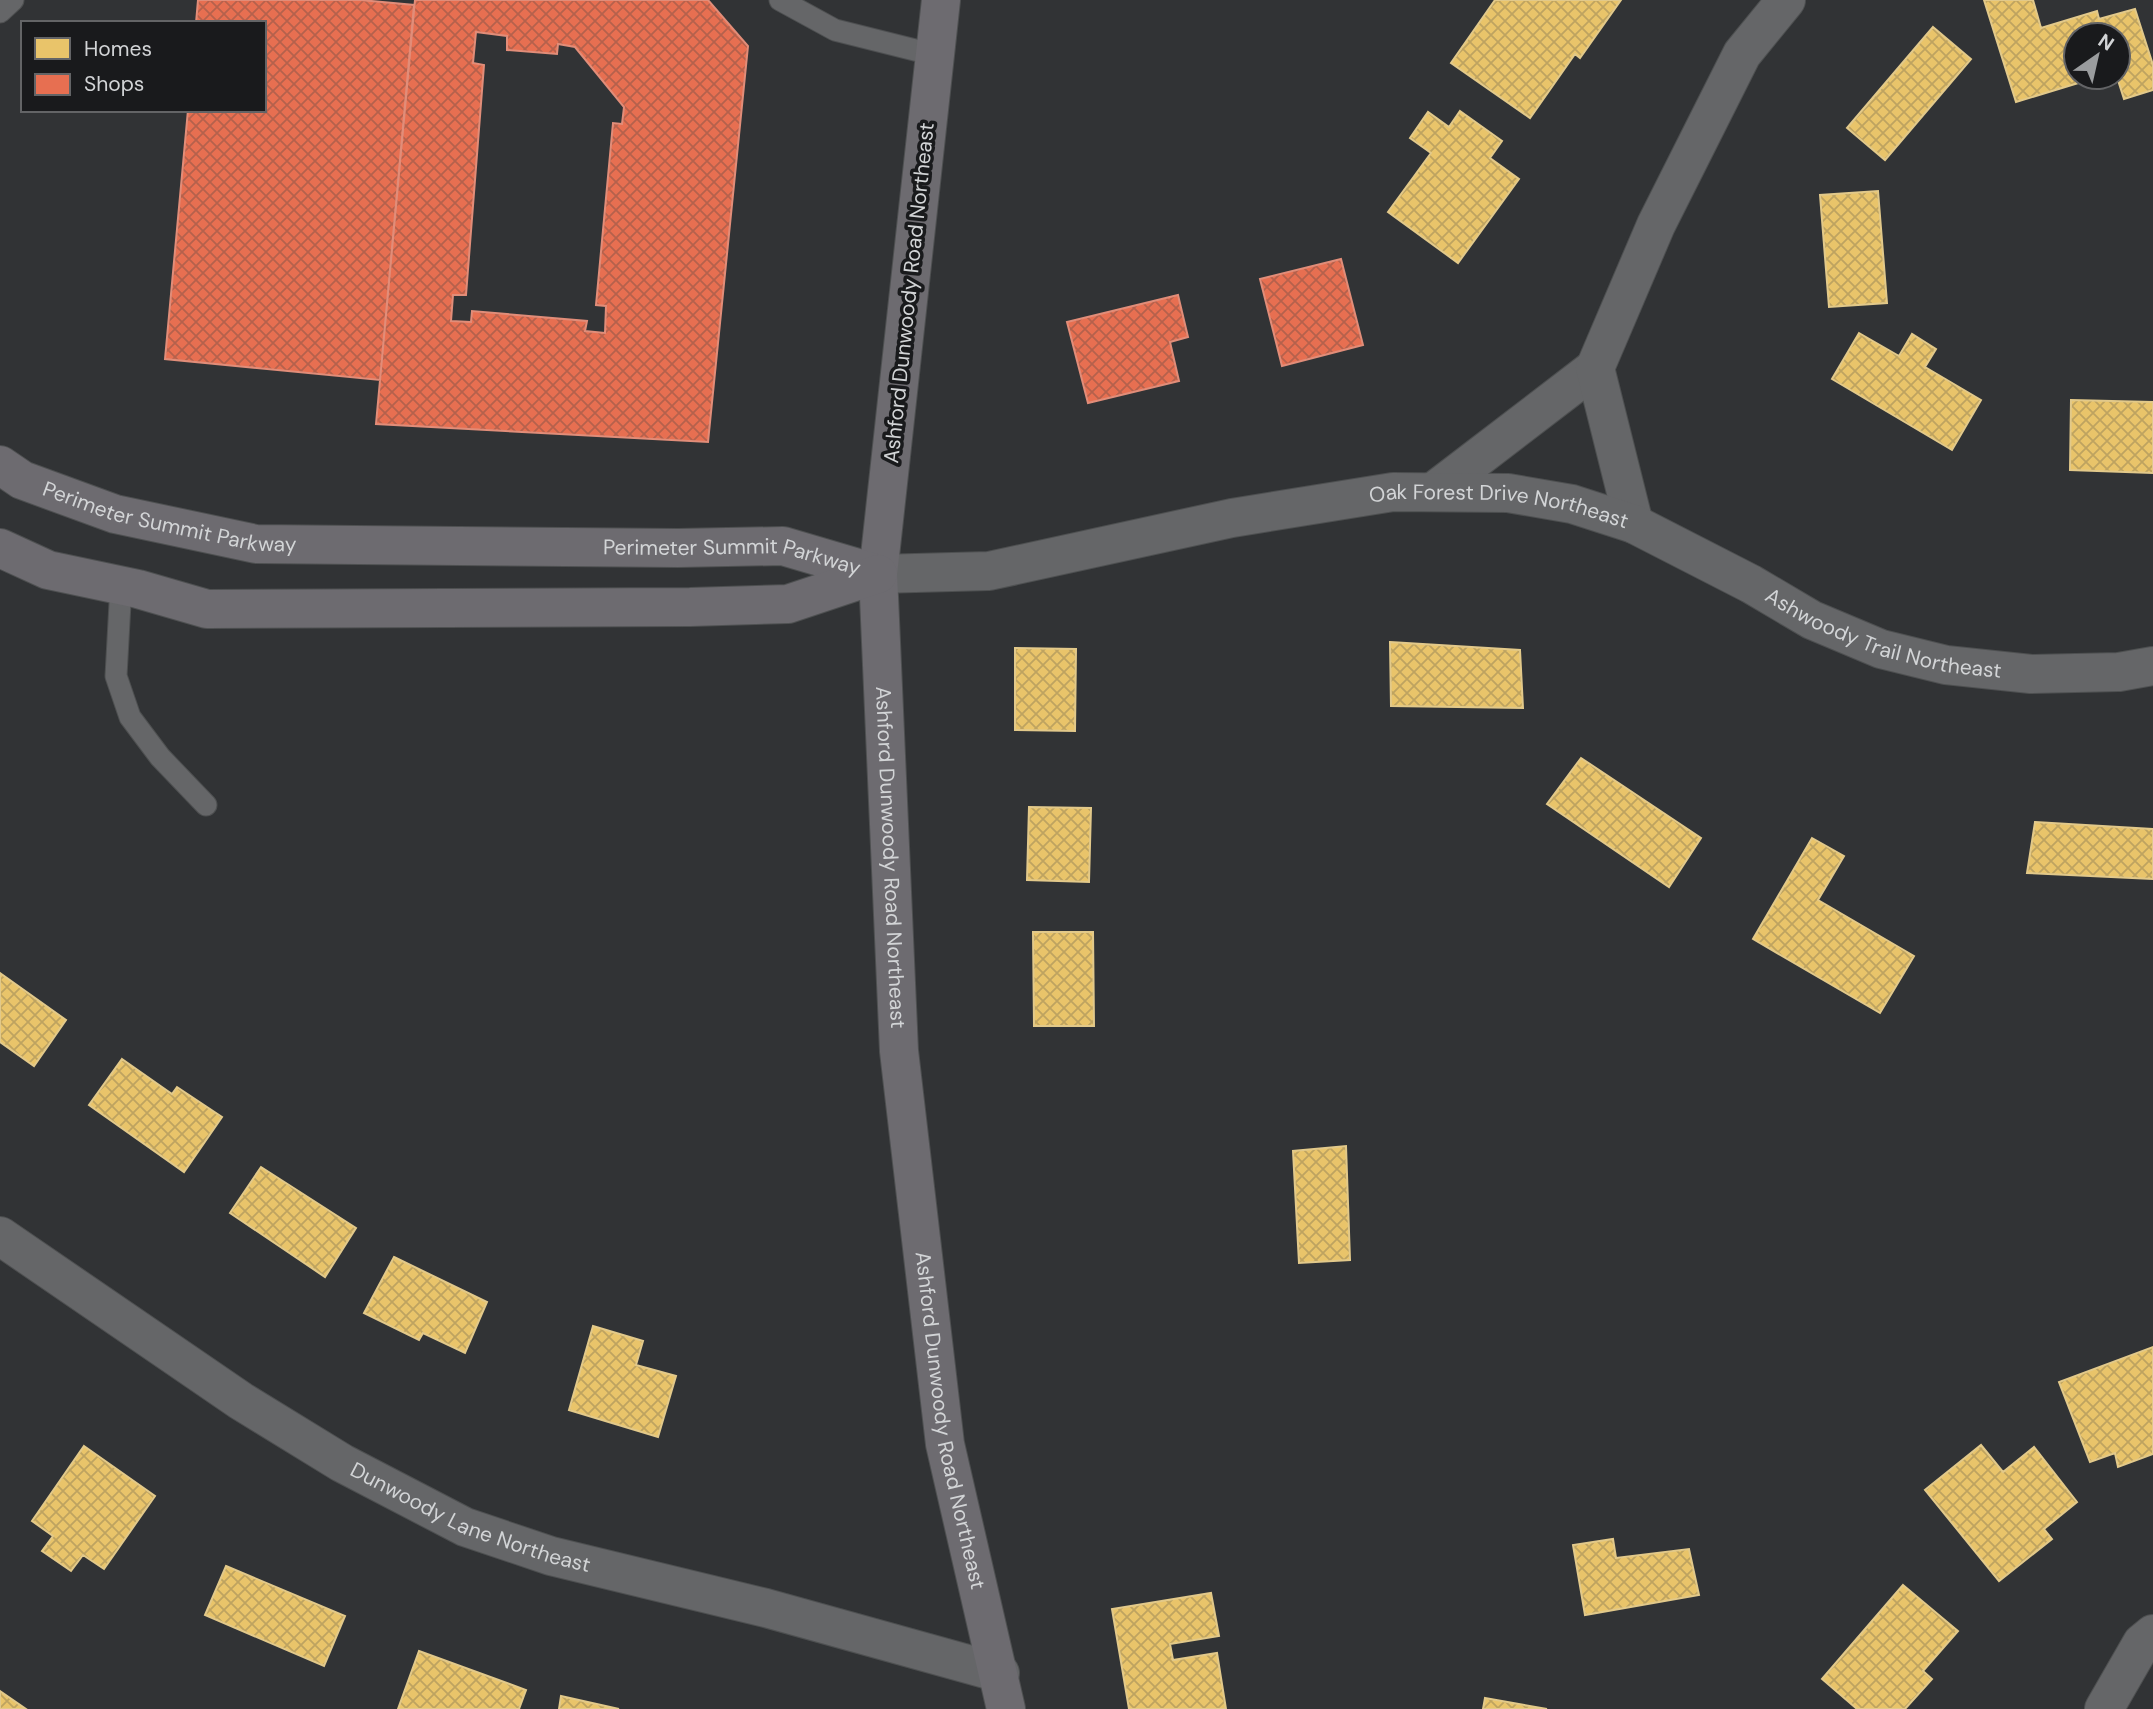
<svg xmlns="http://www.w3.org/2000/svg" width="2153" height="1709" font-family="'DM Sans',sans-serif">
  <defs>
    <pattern id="homes-cross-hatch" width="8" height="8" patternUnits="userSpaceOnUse" patternTransform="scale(1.75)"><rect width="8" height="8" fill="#e9c46a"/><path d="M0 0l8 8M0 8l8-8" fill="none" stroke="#bea360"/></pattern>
    <pattern id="shops-cross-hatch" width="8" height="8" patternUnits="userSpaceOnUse" patternTransform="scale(1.75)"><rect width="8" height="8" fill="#e76f51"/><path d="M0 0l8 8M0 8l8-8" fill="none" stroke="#b5614c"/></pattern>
  </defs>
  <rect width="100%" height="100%" fill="#313335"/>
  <!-- homes -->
  <path fill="url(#homes-cross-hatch)" stroke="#e2c98a" stroke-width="2" d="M 1495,0 L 1621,0 L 1580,58 L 1575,54 L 1530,118 L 1451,63 Z
    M 1984,0 L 2033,0 L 2041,28 L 2097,11 L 2099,19 L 2135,9 L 2153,65 L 2153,90 L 2124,99 L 2117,77 L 2118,35 L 2076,35 L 2076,77 L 2098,77 L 2016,102 Z
    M 1933,27 L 1971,59 L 1885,160 L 1847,128 Z
    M 1460,111 L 1502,141 L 1490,158 L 1519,179 L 1458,263 L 1388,212 L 1431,153 L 1410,138 L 1428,112 L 1449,127 Z
    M 1878,191 L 1887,303 L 1829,307 L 1820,195 Z
    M 1859,333 L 1899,356 L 1912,334 L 1936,349 L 1925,367 L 1981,400 L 1952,450 L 1832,379 Z
    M 2071,400 L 2153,402 L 2153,473 L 2070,470 Z
    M 1390,642 L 1520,650 L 1523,708 L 1391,706 Z
    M 1015,648 L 1076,649 L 1075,731 L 1015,730 Z
    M 1581,758 L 1701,838 L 1669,887 L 1547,804 Z
    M 1029,807 L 1091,808 L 1089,882 L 1027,880 Z
    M 2035,822 L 2153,829 L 2153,879 L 2027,873 Z
    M 1812,838 L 1844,856 L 1818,900 L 1914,956 L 1880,1013 L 1753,939 Z
    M 1033,932 L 1093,932 L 1094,1026 L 1034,1026 Z
    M 0,973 L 66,1020 L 34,1066 L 0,1042 Z
    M 122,1059 L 172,1094 L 177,1087 L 222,1117 L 184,1172 L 89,1105 Z
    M 1346,1146 L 1350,1260 L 1299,1263 L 1293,1151 Z
    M 261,1167 L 356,1228 L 325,1277 L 230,1213 Z
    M 394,1257 L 487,1302 L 465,1353 L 423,1333 L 419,1340 L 364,1313 Z
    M 593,1326 L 643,1341 L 636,1365 L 676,1376 L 658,1437 L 569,1410 Z
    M 2153,1347 L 2153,1454 L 2118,1467 L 2115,1453 L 2090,1462 L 2059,1382 Z
    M 1981,1445 L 2003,1472 L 2034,1447 L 2077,1502 L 2044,1529 L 2052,1539 L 1999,1581 L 1925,1490 Z
    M 84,1446 L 155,1496 L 104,1569 L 83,1555 L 71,1571 L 42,1551 L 53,1536 L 32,1521 Z
    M 1613,1539 L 1616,1558 L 1689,1549 L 1699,1595 L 1585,1615 L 1573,1545 Z
    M 226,1566 L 345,1616 L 324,1666 L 205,1615 Z
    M 1903,1585 L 1958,1631 L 1923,1671 L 1932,1679 L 1905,1709 L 1857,1709 L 1822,1679 Z
    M 1211,1593 L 1219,1636 L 1170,1644 L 1173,1660 L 1217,1653 L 1226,1709 L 1129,1709 L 1112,1609 Z
    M 419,1651 L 526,1690 L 519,1709 L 398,1709 Z
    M 0,1691 L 26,1709 L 0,1709 Z
    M 561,1696 L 619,1709 L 559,1709 Z
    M 1485,1698 L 1547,1709 L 1483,1709 Z"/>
  <!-- shops -->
  <path fill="url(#shops-cross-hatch)" stroke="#e18d79" stroke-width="2" fill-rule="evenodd" d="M 198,0 L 361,0 L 414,5 L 380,380 L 165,359 L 188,110 L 264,110 L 264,23 L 196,23 Z
    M 415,0 L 708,0 L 748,46 L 708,442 L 376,424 ZM 476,32 L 507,36 L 507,50 L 557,54 L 558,44 L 575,47 L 624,107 L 622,124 L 613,123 L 596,305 L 606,306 L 605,333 L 585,331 L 587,321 L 472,311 L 471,322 L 451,321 L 453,295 L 466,295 L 484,65 L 473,63 Z
    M 1341,259 L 1363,345 L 1282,366 L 1260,279 Z
    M 1178,295 L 1188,337 L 1170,342 L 1179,381 L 1088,403 L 1067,322 Z"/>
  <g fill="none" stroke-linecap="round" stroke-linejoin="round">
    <defs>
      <path id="service" d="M 780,0 L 835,30 L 935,55
        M 0,12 L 13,0
        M 121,585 L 116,676 L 130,717 L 160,757 L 206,805"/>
      <g id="minor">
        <path d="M 1433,492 L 1595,368"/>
        <path d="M 1634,524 L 1595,368 L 1656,225 L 1742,54 L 1786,0"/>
        <path id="s1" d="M 878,574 L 989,571 L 1232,518 L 1393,492 L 1508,493 L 1572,504 L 1634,524 L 1751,584 L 1812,620 L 1881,649 L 1946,665 L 2031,674 L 2119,672 L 2153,666"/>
        <path id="s2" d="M 0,1236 L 241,1401 L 342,1463 L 465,1527 L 551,1556 L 766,1608 L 1000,1673"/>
        <path d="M 2104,1709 L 2142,1643 L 2153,1634"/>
      </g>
      <g id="secondary">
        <path id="s3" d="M 941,0 L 878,574 L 899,1051 L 945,1444 L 1006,1709"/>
        <path id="s4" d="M 0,465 L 22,480 L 115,514 L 256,544 L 678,548 L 783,546 L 878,574"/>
        <path d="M 0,548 L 48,570 L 138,589 L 207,609 L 690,607 L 788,604 L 878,574"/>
      </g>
    </defs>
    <!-- service casing -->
    <use href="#service" stroke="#4e5051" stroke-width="23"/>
    <!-- minor casing -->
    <use href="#minor" stroke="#4e5051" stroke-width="40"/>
    <!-- secondary casing -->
    <use href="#secondary" stroke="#4e5051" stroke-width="40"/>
    <!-- service -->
    <use href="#service" stroke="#656668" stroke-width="21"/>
    <!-- minor -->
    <use href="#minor" stroke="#656668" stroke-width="38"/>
    <!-- secondary -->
    <use href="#secondary" stroke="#6d6b70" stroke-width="38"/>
  </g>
  <g text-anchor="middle" stroke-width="7" stroke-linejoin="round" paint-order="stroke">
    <!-- street labels -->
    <g font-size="21" fill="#d2d4d6" stroke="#191a1c">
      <text transform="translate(909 293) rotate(-84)" y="7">Ashford Dunwoody Road Northeast</text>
      <text dy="7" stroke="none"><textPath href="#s1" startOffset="630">Oak Forest Drive Northeast</textPath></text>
      <text dy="7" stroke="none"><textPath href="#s4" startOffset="180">Perimeter Summit Parkway</textPath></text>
      <text dy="7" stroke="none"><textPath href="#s4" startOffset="747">Perimeter Summit Parkway</textPath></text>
      <text dy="7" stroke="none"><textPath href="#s1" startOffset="1043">Ashwoody Trail Northeast</textPath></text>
      <text dy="7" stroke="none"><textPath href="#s3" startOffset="861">Ashford Dunwoody Road Northeast</textPath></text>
      <text dy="7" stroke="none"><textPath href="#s3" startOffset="1428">Ashford Dunwoody Road Northeast</textPath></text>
      <text dy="7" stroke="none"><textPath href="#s2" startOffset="551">Dunwoody Lane Northeast</textPath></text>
    </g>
  </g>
  <!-- legend -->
  <rect x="21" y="21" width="245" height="91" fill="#191a1c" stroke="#636466" stroke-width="2"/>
  <rect x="35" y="38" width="35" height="21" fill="#e9c46a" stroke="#636466" stroke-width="2"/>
  <text x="84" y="56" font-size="21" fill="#d2d4d6">Homes</text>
  <rect x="35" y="74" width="35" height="21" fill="#e76f51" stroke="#636466" stroke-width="2"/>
  <text x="84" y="91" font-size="21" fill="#d2d4d6">Shops</text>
  <!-- north arrow -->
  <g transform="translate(2097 56) rotate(34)"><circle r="33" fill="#191a1c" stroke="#636466" stroke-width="2"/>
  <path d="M0-5L12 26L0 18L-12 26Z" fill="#9a9c9e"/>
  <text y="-10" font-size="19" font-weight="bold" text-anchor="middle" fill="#d2d4d6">N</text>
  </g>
</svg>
